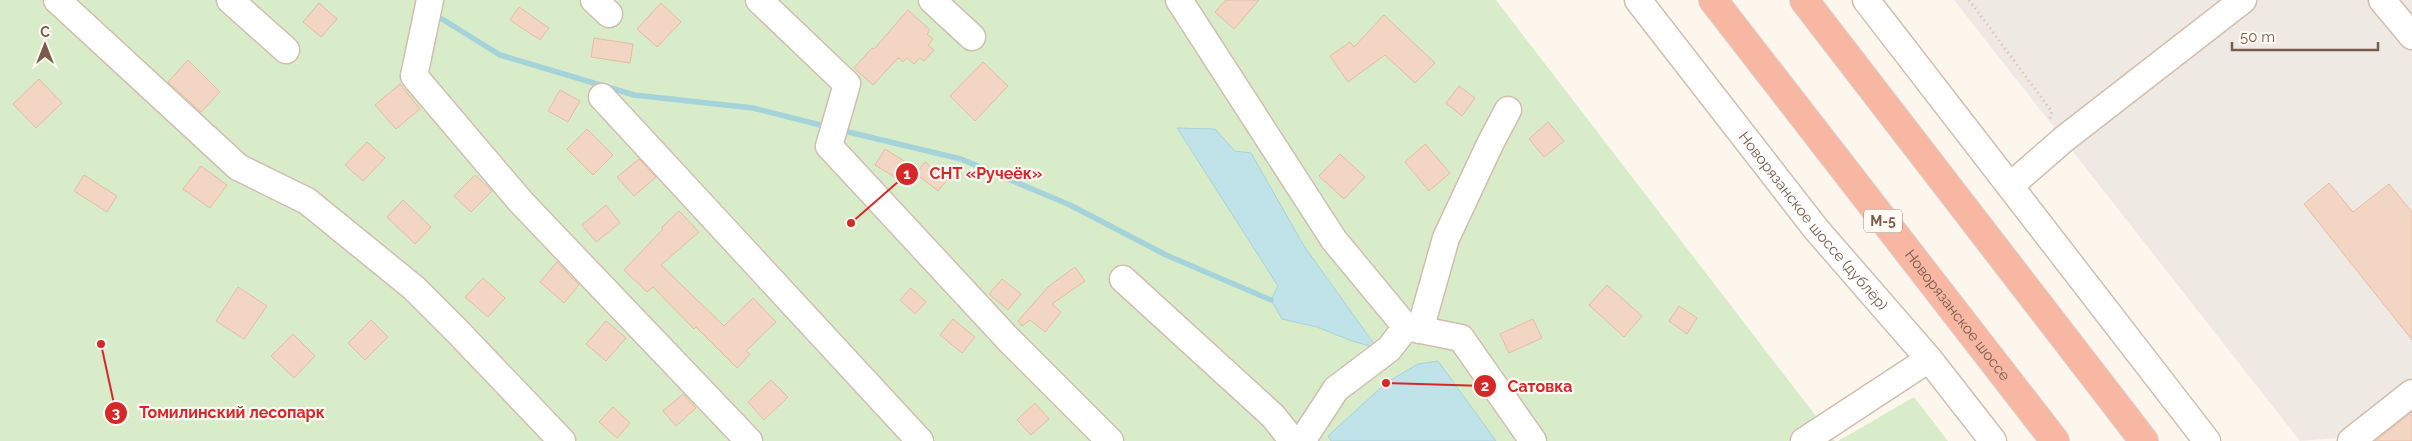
<svg xmlns="http://www.w3.org/2000/svg" width="2412" height="441" font-family="Raleway,sans-serif">
  <rect width="100%" height="100%" fill="#fdf6ec"/>
  <!-- industrial -->
  <path fill="#efe9e4" d="M 1954,0 L 2412,0 L 2412,378 L 2337,438 L 2300,441 Z"/>
  <!-- green -->
  <path fill="#d8ecc9" d="M 0,0 L 1496,0 L 1835,441 L 0,441 Z
    M 1914,397 L 1948,441 L 1838,441 Z"/>
  <!-- water -->
  <path fill="#bfe3e8" stroke="#a5d3da" d="M 1177,128 L 1215,129 L 1235,151 L 1251,153 L 1304,246 L 1377,348 L 1352,341 L 1317,327 L 1282,319 L 1271,300 L 1278,286 Z
    M 1438,361 L 1496,441 L 1331,441 L 1328,436 L 1386,383 L 1418,364 Z"/>
  <g fill="none" stroke-linecap="round" stroke-linejoin="round">
    <!-- stream -->
    <path stroke="#a5d3da" stroke-width="5.5" d="M 442,19 L 500,55 L 634,95 L 753,108 L 828,127
      M 840,130 L 961,159 L 1070,205 L 1166,255 L 1271,300"/>
  </g>
  <!-- building -->
  <path fill="#f3d5c3" stroke="#e6bba3" d="M 1226,0 L 1259,0 L 1234,29 L 1215,12 Z
    M 319,3 L 337,19 L 321,37 L 303,22 Z
    M 661,3 L 681,22 L 657,47 L 637,29 Z
    M 519,7 L 549,28 L 540,40 L 510,20 Z
    M 908,10 L 930,30 L 927,34 L 933,39 L 928,45 L 934,50 L 924,61 L 920,58 L 914,64 L 907,58 L 903,62 L 898,58 L 873,85 L 854,68 L 872,48 L 874,49 Z
    M 1384,15 L 1435,63 L 1415,83 L 1385,55 L 1348,82 L 1330,56 L 1350,42 L 1354,47 Z
    M 594,38 L 633,44 L 630,63 L 591,57 Z
    M 188,60 L 220,92 L 201,112 L 168,82 Z
    M 983,62 L 1008,86 L 975,121 L 950,96 Z
    M 39,79 L 62,103 L 36,128 L 13,104 Z
    M 400,84 L 420,109 L 396,129 L 375,105 Z
    M 1459,86 L 1475,98 L 1462,116 L 1446,103 Z
    M 560,90 L 580,101 L 568,122 L 548,111 Z
    M 1548,122 L 1564,141 L 1544,157 L 1529,139 Z
    M 587,129 L 613,155 L 593,175 L 567,149 Z
    M 367,142 L 385,158 L 363,181 L 345,165 Z
    M 1425,144 L 1450,173 L 1429,191 L 1405,162 Z
    M 885,149 L 906,162 L 896,178 L 875,165 Z
    M 1340,154 L 1365,177 L 1344,199 L 1319,176 Z
    M 639,159 L 656,177 L 634,196 L 617,177 Z
    M 925,162 L 947,180 L 938,191 L 916,174 Z
    M 201,166 L 227,185 L 210,208 L 183,189 Z
    M 84,175 L 117,196 L 107,212 L 74,191 Z
    M 475,175 L 492,191 L 471,212 L 454,196 Z
    M 2329,183 L 2353,212 L 2389,184 L 2412,212 L 2412,340 L 2304,204 Z
    M 403,200 L 431,227 L 415,244 L 387,217 Z
    M 606,205 L 620,223 L 596,242 L 582,225 Z
    M 679,211 L 699,232 L 661,265 L 724,326 L 753,298 L 776,322 L 746,351 L 750,354 L 737,368 L 696,327 L 694,329 L 653,287 L 647,292 L 624,270 L 663,229 L 662,227 Z
    M 557,262 L 579,285 L 564,303 L 540,282 Z
    M 1075,267 L 1085,281 L 1052,304 L 1061,312 L 1045,332 L 1030,320 L 1022,326 L 1018,321 L 1049,286 Z
    M 483,278 L 505,298 L 488,317 L 465,297 Z
    M 1002,279 L 1021,294 L 1008,310 L 989,294 Z
    M 1607,285 L 1642,316 L 1624,337 L 1589,305 Z
    M 238,287 L 267,306 L 244,339 L 216,321 Z
    M 911,288 L 926,302 L 915,314 L 900,300 Z
    M 1679,306 L 1697,318 L 1687,334 L 1669,321 Z
    M 953,319 L 975,337 L 962,353 L 940,335 Z
    M 1533,319 L 1542,338 L 1509,353 L 1500,334 Z
    M 371,320 L 388,337 L 365,360 L 348,343 Z
    M 606,321 L 626,338 L 606,361 L 586,344 Z
    M 293,334 L 315,356 L 294,378 L 271,356 Z
    M 771,380 L 788,397 L 764,420 L 748,402 Z
    M 683,394 L 696,408 L 676,426 L 663,411 Z
    M 1035,403 L 1049,419 L 1031,435 L 1017,420 Z
    M 613,407 L 630,423 L 617,438 L 599,422 Z
    M 2412,412 L 2412,441 L 2375,441 Z"/>
  <g fill="none" stroke-linecap="round" stroke-linejoin="round">
    <defs>
      <g id="minor">
        <path d="M 57,0 L 238,167 L 307,201 L 414,288 L 457,331 L 562,441"/>
        <path d="M 230,0 L 286,50"/>
        <path d="M 430,0 L 414,76 L 521,202 L 749,441"/>
        <path d="M 594,0 L 609,14"/>
        <path d="M 759,0 L 847,84 L 829,146 L 1008,339 L 1110,441"/>
        <path d="M 932,0 L 972,37"/>
        <path d="M 1179,0 L 1334,240 L 1406,327 L 1389,349 L 1336,389 L 1302,441"/>
        <path id="s1" d="M 1638,0 L 1816,229 L 1929,359 L 1993,441"/>
        <path d="M 1866,0 L 2207,441"/>
        <path d="M 2382,0 L 2412,36"/>
        <path d="M 602,97 L 920,441"/>
        <path d="M 2010,186 L 2064,139 L 2243,0"/>
        <path d="M 1123,279 L 1273,416 L 1293,441"/>
        <path d="M 1406,327 L 1461,338 L 1533,441"/>
        <path d="M 1420,330 L 1446,238 L 1491,142 L 1508,110"/>
        <path d="M 1804,441 L 1929,359"/>
        <path d="M 2351,441 L 2412,393"/>
      </g>
      <g id="highway">
        <path id="s2" d="M 1713,0 L 2055,441"/>
        <path d="M 1804,0 L 2144,441"/>
      </g>
    </defs>
    <!-- minor casing -->
    <use href="#minor" stroke="#d1beb0" stroke-width="29"/>
    <!-- highway casing -->
    <use href="#highway" stroke="#dad1cd" stroke-width="30"/>
    <!-- path -->
    <path stroke="#d9b8a5" stroke-width="3" stroke-dasharray="1 4" stroke-linecap="butt" d="M 1969,0 L 2052,112 L 2049,121"/>
    <!-- minor -->
    <use href="#minor" stroke="#fff" stroke-width="26"/>
    <!-- highway -->
    <use href="#highway" stroke="#f7b7a3" stroke-width="28"/>
  </g>
  <g text-anchor="middle" stroke-width="4.5" stroke-linejoin="round" paint-order="stroke">
    <!-- shield labels -->
    <rect fill="#fffaf3" stroke="#a28b7f" stroke-width="1" x="1864" y="209.5" width="38" height="23" rx="4"/>
    <g font-size="14" font-weight="bold" fill="#7a5c4d">
      <text x="1883" y="226">М-5</text>
    </g>
    <!-- street labels -->
    <g font-size="15" fill="#7a5c4d" stroke="#fffaf3">
      <text dy="5" stroke="none"><textPath href="#s1" startOffset="282">Новорязанское шоссе (дублёр)</textPath></text>
      <text dy="5" stroke="none"><textPath href="#s2" startOffset="399">Новорязанское шоссе</textPath></text>
    </g>
  </g>
  <!-- callouts -->
  <path fill="none" stroke="#d62828" stroke-width="2" d="M851 223L907 174M1386 383L1485 386M101 344L116 413"/>
  <g fill="#d62828" stroke="#fffaf3" stroke-width="2">
    <circle cx="851" cy="223" r="5"/>
    <circle cx="1386" cy="383" r="5"/>
    <circle cx="101" cy="344" r="5"/>
    <circle cx="907" cy="174" r="12"/>
    <circle cx="1485" cy="386" r="12"/>
    <circle cx="116" cy="413" r="12"/>
  </g>
  <g font-size="15" text-anchor="middle" font-weight="bold" fill="#fff">
    <text x="907" y="179">1</text>
    <text x="1485" y="391">2</text>
    <text x="116" y="418">3</text>
  </g>
  <g font-size="16" text-anchor="middle" font-weight="bold" fill="#d62828" stroke="#fffaf3" stroke-width="4.5" stroke-linejoin="round" paint-order="stroke">
    <text x="986" y="179">СНТ «Ручеёк»</text>
    <text x="1540" y="392">Сатовка</text>
    <text x="232" y="418">Томилинский лесопарк</text>
  </g>
  <!-- north arrow -->
  <g transform="translate(45 45)" stroke="#fffaf3" stroke-width="4" paint-order="stroke">
  <path d="M0-4L9 19L0 12L-9 19Z" fill="#7a5c4d"/>
  <text y="-8" font-size="14" font-weight="bold" text-anchor="middle" fill="#7a5c4d">С</text>
  </g>
  <!-- scale -->
  <path d="M2232 42v8h146v-8" fill="none" stroke="#7a5c4d" stroke-width="2.5"/>
  <text x="2240" y="42" font-size="15" fill="#7a5c4d" stroke="#fffaf3" stroke-width="4" paint-order="stroke">50 m</text>
</svg>
